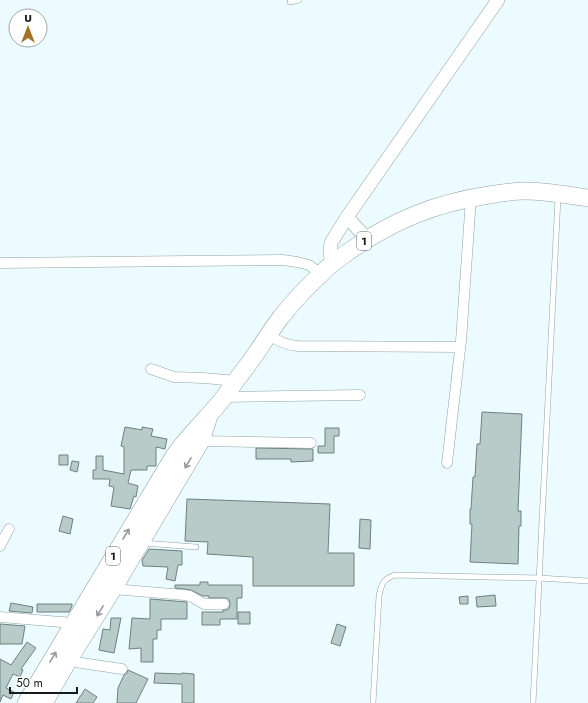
<svg xmlns="http://www.w3.org/2000/svg" width="588" height="703" font-family="Jost,sans-serif">
  <rect width="100%" height="100%" fill="#ebfbff"/>
  <!-- building -->
  <path fill="#b7cbc8" stroke="#6e807e" d="M 482,412 L 522,414 L 518,511 L 521,511 L 521,526 L 519,526 L 518,564 L 470,562 L 472,524 L 470,524 L 470,509 L 471,509 L 473,477 L 475,477 L 477,444 L 480,444 Z
    M 125,427 L 142,430 L 142,427 L 153,429 L 151,436 L 167,439 L 165,449 L 156,447 L 156,466 L 147,466 L 147,470 L 131,470 L 128,483 L 138,486 L 136,497 L 134,496 L 130,509 L 111,506 L 114,487 L 109,486 L 110,479 L 93,479 L 93,470 L 96,470 L 96,456 L 103,456 L 103,470 L 124,474 L 124,447 L 121,446 Z
    M 325,428 L 339,428 L 339,436 L 334,436 L 334,453 L 318,453 L 318,446 L 325,446 Z
    M 256,448 L 313,449 L 313,461 L 291,462 L 291,459 L 256,459 Z
    M 59,455 L 68,455 L 68,465 L 59,465 Z
    M 72,461 L 79,462 L 77,472 L 70,470 Z
    M 187,499 L 330,504 L 328,553 L 354,553 L 354,586 L 253,586 L 253,557 L 207,554 L 208,542 L 185,541 Z
    M 63,516 L 73,519 L 70,534 L 59,531 Z
    M 360,519 L 371,520 L 370,549 L 359,548 Z
    M 149,549 L 182,551 L 182,565 L 178,565 L 175,581 L 166,579 L 168,567 L 143,566 L 142,560 Z
    M 200,582 L 208,582 L 208,585 L 242,585 L 242,598 L 237,598 L 237,619 L 220,619 L 220,625 L 202,625 L 202,612 L 223,612 L 223,610 L 227,610 L 229,608 L 230,604 L 229,600 L 227,598 L 209,598 L 209,596 L 203,596 L 191,590 L 175,588 L 175,585 L 200,585 Z
    M 495,595 L 496,606 L 477,607 L 476,597 Z
    M 468,596 L 468,604 L 460,604 L 459,597 Z
    M 150,599 L 187,602 L 187,619 L 161,619 L 161,630 L 157,630 L 157,639 L 153,639 L 153,662 L 141,662 L 141,648 L 129,649 L 132,618 L 150,619 Z
    M 11,603 L 33,607 L 32,613 L 9,611 Z
    M 37,604 L 72,604 L 72,606 L 69,612 L 37,612 Z
    M 238,612 L 250,612 L 250,624 L 238,624 Z
    M 111,618 L 121,618 L 114,653 L 99,650 L 103,629 L 110,630 Z
    M 0,624 L 25,626 L 22,644 L 0,644 Z
    M 337,624 L 346,627 L 340,646 L 331,643 Z
    M 27,642 L 36,648 L 21,669 L 23,670 L 20,677 L 13,674 L 6,688 L 14,692 L 11,699 L 3,695 L 0,702 L 0,659 L 11,665 Z
    M 128,670 L 148,679 L 136,703 L 117,703 L 118,688 L 124,675 L 127,673 Z
    M 155,673 L 182,674 L 182,673 L 194,674 L 194,703 L 182,703 L 182,684 L 154,683 Z
    M 85,689 L 97,697 L 93,703 L 76,703 Z"/>
  <g fill="none" stroke-linecap="round" stroke-linejoin="round">
    <defs>
      <path id="service" d="M 290,2 L 299,0
        M 143,543 L 196,547
        M 373,703 L 379,596 C 382,583 382,580 395,575 L 539,578 L 588,581
        M 533,703 L 558,197"/>
      <path id="minor" d="M 0,263 L 283,260 L 297,262 L 309,265 L 321,274
        M 269,334 C 278,342 286,345 298,346 L 460,347
        M 151,369 L 174,377 L 204,378 L 236,381
        M 223,397 L 360,395
        M 201,441 L 311,443
        M 447,463 L 461,341 L 471,198
        M 0,546 L 9,529
        M 113,589 L 184,595 L 190,596 L 204,604 L 224,604
        M 0,617 L 73,623
        M 68,661 L 122,669"/>
      <path id="tertiary" d="M 347,217 L 367,239
        M 332,263 L 330,253 L 331,243 L 347,217 L 498,0"/>
      <path id="trunk" d="M 26,703 L 174,456 C 189,434 209,417 225,396 C 235,381 247,367 257,352 C 265,340 272,329 281,317 C 293,302 306,288 320,275 C 328,266 338,259 348,252 C 392,221 435,203 489,195 C 501,193 513,191 525,191 C 546,191 567,195 588,198
        M 44,703 L 68,661 L 113,589 L 201,441 L 208,419"/>
    </defs>
    <!-- service casing -->
    <use href="#service" stroke="#90a2a7" stroke-width="6"/>
    <!-- minor casing -->
    <use href="#minor" stroke="#90a2a7" stroke-width="11"/>
    <!-- tertiary casing -->
    <use href="#tertiary" stroke="#90a2a7" stroke-width="14"/>
    <!-- trunk casing -->
    <use href="#trunk" stroke="#90a2a7" stroke-width="18"/>
    <!-- service -->
    <use href="#service" stroke="#fff" stroke-width="5"/>
    <!-- minor -->
    <use href="#minor" stroke="#fff" stroke-width="10"/>
    <!-- tertiary -->
    <use href="#tertiary" stroke="#fff" stroke-width="13"/>
    <!-- trunk -->
    <use href="#trunk" stroke="#fff" stroke-width="17"/>
  </g>
  <!-- one-way arrows -->
  <defs><path id="oneway-shaft" d="M-6 0H5M1.5-3L5.5 0L1.5 3" fill="none" stroke-width="1.6" stroke-linecap="round" stroke-linejoin="round"/></defs>
  <g stroke="#96999a">
    <use href="#oneway-shaft" transform="translate(188 463) rotate(121)"/>
    <use href="#oneway-shaft" transform="translate(126 534) rotate(-59)"/>
    <use href="#oneway-shaft" transform="translate(100 611) rotate(122)"/>
    <use href="#oneway-shaft" transform="translate(53 657) rotate(-59)"/>
  </g>
  <g text-anchor="middle" stroke-width="3" stroke-linejoin="round" paint-order="stroke">
    <!-- shield labels -->
    <g fill="#fff" stroke="#5c6062" stroke-width="1">
      <rect x="357" y="232" width="14" height="18" rx="3"/>
      <rect x="106" y="547" width="14" height="18" rx="3"/>
    </g>
    <g font-size="11" font-weight="bold" fill="#161c1e">
      <text x="364" y="245">1</text>
      <text x="113" y="560">1</text>
    </g>
  </g>
  <!-- north arrow -->
  <g transform="translate(28 28)"><circle r="19" fill="#ffffff" stroke="#a2a4a5"/>
  <path d="M0-3L7 15L0 10L-7 15Z" fill="#a37027"/>
  <text y="-6" font-size="11" font-weight="bold" text-anchor="middle" fill="#161c1e">U</text>
  </g>
  <!-- scale -->
  <path d="M10 687v6h67v-6" fill="none" stroke="#161c1e" stroke-width="2"/>
  <text x="16" y="687" font-size="12" fill="#161c1e" stroke="#ffffff" stroke-width="3" paint-order="stroke">50 m</text>
</svg>
